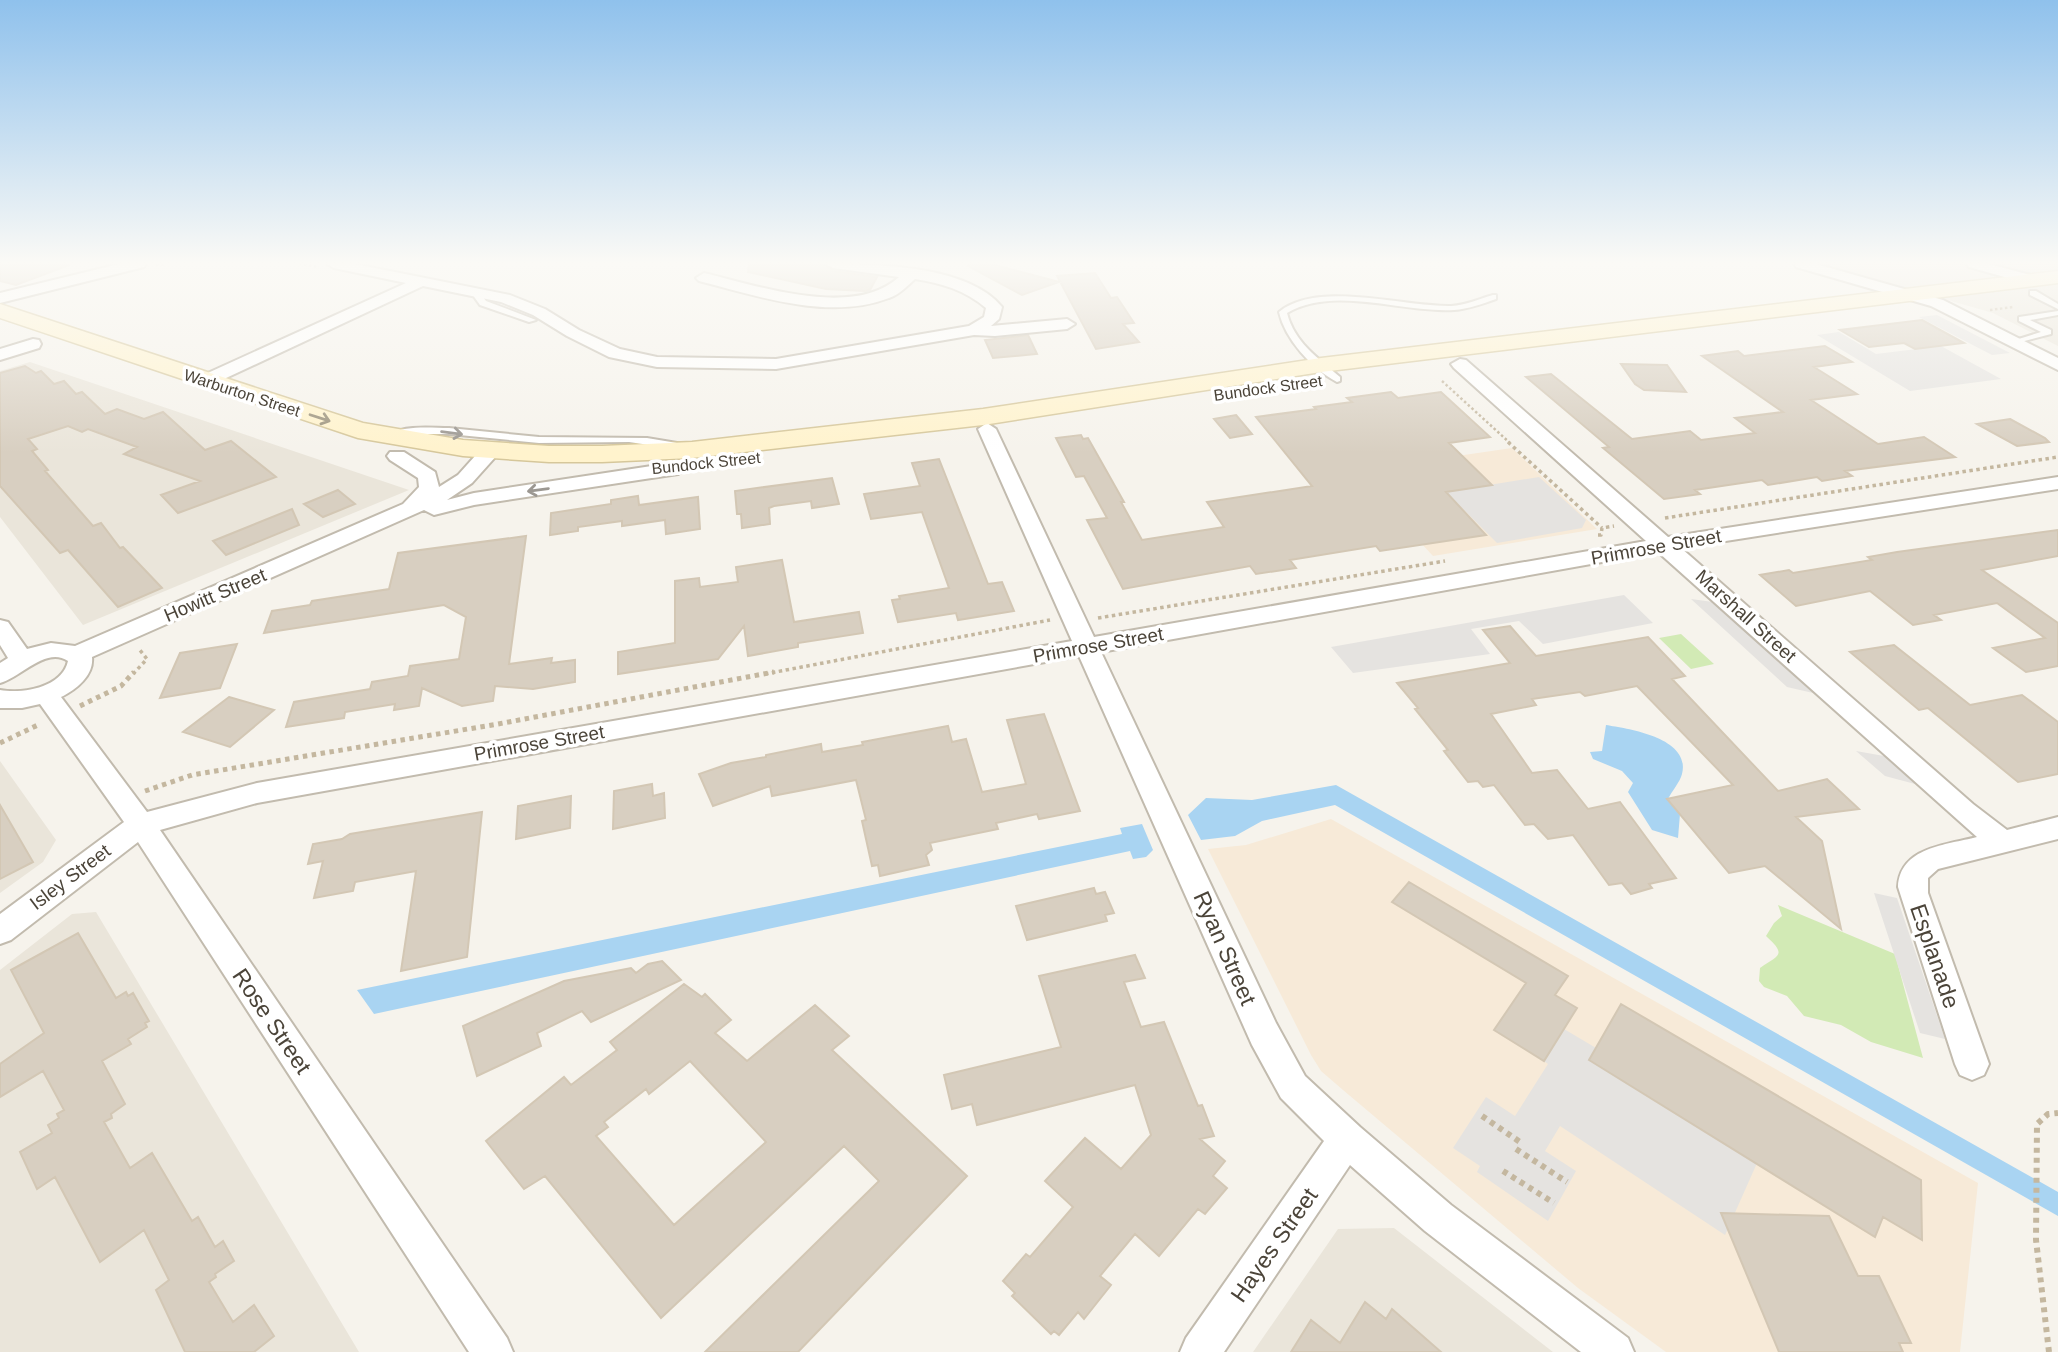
<svg xmlns="http://www.w3.org/2000/svg" width="2058" height="1352" font-family="Helvetica,sans-serif">
	<style>
		.residential { fill: #eae5da }
		.commercial { fill: #f7ead8 }
		.green { fill: #d2eab5 }
		.parking { fill: #e5e3e0 }
		.water { fill: #a9d4f2 }
		.building { fill: #d8cfc1; stroke: #d3c7b4; stroke-width: 2; fill-rule: evenodd }
		.lines { fill: none; stroke-linecap: round; stroke-linejoin: round }
		.lane-casing { stroke: #c2bbae; stroke-width: 4 }
		.street-casing { stroke: #c2bbae; stroke-width: 4 }
		.secondary-casing { stroke: #d6c79b; stroke-width: 3 }
		.path-far3 { stroke: #c4b79f; stroke-width: 2.5; stroke-dasharray: 2.5 2.5; stroke-linecap: butt }
		.path-far2 { stroke: #c4b79f; stroke-width: 3.5; stroke-dasharray: 3.5 3.5; stroke-linecap: butt }
		.path-far1 { stroke: #c4b79f; stroke-width: 5; stroke-dasharray: 4.5 4.5; stroke-linecap: butt }
		.path { stroke: #c4b79f; stroke-width: 6; stroke-dasharray: 5 5; stroke-linecap: butt }
		.lane { fill: #fff; fill-rule: evenodd }
		.street { fill: #fff; fill-rule: evenodd }
		.secondary { fill: #fff3cd; fill-rule: evenodd }
		.oneway { stroke: #9c937c }
		.oneway2 { stroke: #9c9892 }
		.labels { text-anchor: middle; dominant-baseline: central; stroke-width: 7; stroke-linejoin: round; paint-order: stroke }
		.far-street-label { font-size: 16px; fill: #4b4439; stroke: #fff }
		.street-label { font-size: 19px; fill: #4b4439; stroke: #fff }
		.near-street-label { font-size: 23px; fill: #4b4439; stroke: #fff }
	</style>
	<rect width="100%" height="100%" fill="#f6f3ec"/>
	<path class="residential" d="M1822 264H2058V346L1993 313Z
		M30 362 409 490 83 625 0 517V371Z
		M0 761 56 840 43 862 0 893Z
		M96 912 359 1352H0V970L72 914Z
		M1394 1228 1553 1352H1253L1338 1229Z"/>
	<path class="commercial" d="M1512 448 1597 529 1433 556 1354 471Z
		M1331 819 1978 1183 1960 1352H1666L1578 1288 1343 1090 1321 1071 1311 1055 1208 849 1246 845Z"/>
	<path class="green" d="M1681 634 1714 664 1691 669 1659 638Z
		M1778 905 1895 954 1923 1058 1871 1042 1841 1025 1804 1016 1787 996 1764 987 1759 981 1760 968C1778 955 1788 956 1766 936L1774 923 1782 916Z"/>
	<path class="parking" d="M1937 315 2010 353 1992 355 1919 317Z
		M1839 332 1876 354 1941 346 2001 379 1910 391 1817 335Z
		M1539 477 1586 520 1582 528 1497 543 1446 492Z
		M1624 595 1653 623 1543 644 1519 621 1471 629 1490 654 1353 673 1331 647Z
		M1691 599 1713 602 1813 693 1787 687Z
		M1856 751 1884 756 1915 784 1885 776Z
		M1874 893 1897 898 1945 1039 1920 1033Z
		M1564 1029 1596 1048 1589 1060 1757 1163 1725 1235 1560 1126 1545 1151 1576 1171 1548 1221 1477 1172 1480 1166 1453 1148 1486 1097 1515 1116 1548 1064 1544 1061Z"/>
	<path class="water" d="M1606 725C1630 729 1691 738 1682 774 1680 782 1672 791 1668 799L1680 814 1678 838 1652 830 1628 792 1633 783 1622 771 1593 759 1590 752 1602 751Z
		M1336 785 2058 1192V1216L1335 805 1262 821 1235 836 1201 840 1188 815 1206 798 1252 800Z
		M1142 824 1153 850 1146 857 1133 859 1130 851 374 1014 357 990 1122 834 1120 828Z"/>
	<path class="building" d="M0 264H68L69 265 16 285 0 281Z
		M749 264H824L833 271 877 277 870 290 865 291 826 289 748 272Z
		M968 264H991L1059 282 1022 295 968 266Z
		M1095 273 1111 298 1117 297 1134 323 1123 324 1139 342 1096 349 1057 276Z
		M1922 320 1964 343 1915 349 1904 343 1869 347 1840 330Z
		M1028 335 1037 354 993 358 985 340Z
		M1825 346 1852 362 1814 367 1857 394 1811 400 1878 444 1924 437 1955 457 1845 471 1852 476 1822 481 1817 477 1768 485 1762 480 1695 490 1700 494 1664 499 1603 448 1609 447 1526 377 1551 374 1632 439 1690 431 1701 440 1755 433 1735 418 1783 412 1702 356 1738 351 1744 356Z
		M1621 364 1667 365 1686 392 1644 390 1635 384Z
		M25 366 36 373 41 371 54 384 64 381 76 394 82 392 105 414 117 409 144 419 163 412 205 450 231 441 276 477 178 513 161 495 200 481 124 454 137 447 88 429 82 432 68 426 28 439 37 449 32 451 48 470 45 471 93 526 101 523 120 548 123 547 162 588 118 607 68 550 60 553 0 486V373Z
		M1391 392 1398 398 1441 392 1490 437 1449 443 1492 485 1446 492 1486 535 1380 551 1376 546 1290 560 1296 568 1256 574 1250 566 1123 589 1087 520 1107 518 1084 476 1076 477 1056 438 1081 435 1083 439 1088 438 1124 502H1121L1142 540 1224 527 1207 502 1312 486 1256 417 1316 409 1314 407 1352 402 1347 398Z
		M1236 415 1252 434 1230 438 1214 419Z
		M2010 419 2045 438 2049 442 2017 446 1977 424Z
		M939 459 988 584 1002 582 1014 611 958 620 956 613 898 622 892 600 900 599 899 596 949 588 922 512 871 519 864 494 920 486 912 463Z
		M832 478 839 504 812 508 811 501 774 506 769 508 770 524 742 528 741 514H737L735 491Z
		M338 490 355 504 323 517 304 504Z
		M638 496 639 505 698 497 700 529 666 534 665 520 622 526V521L578 527V531L550 535 551 513 611 504V500Z
		M292 509 299 525 226 555 213 541Z
		M2058 530V556L1982 570 2058 623V666L2026 672 1993 648 2045 638 1997 603 1934 615 1941 620 1913 625 1870 591 1796 606 1760 575 1789 570 1793 573 1872 560 1868 557 1897 552Z
		M526 536 509 664 552 658 551 663 575 660V682L533 689 495 686 493 701 462 706 422 688 419 706 394 710 395 704 345 712 344 718 286 727 294 702 370 689 372 682 408 676 410 666 459 659 466 617 444 605 264 633 272 611 310 605 312 601 389 589 398 553Z
		M782 560 794 622 859 612 863 633 798 643V647L748 656 744 626 718 659 618 674V652L675 643V581L699 578 700 587 738 582 736 567Z
		M1510 626 1536 656 1648 637 1685 676 1672 679 1778 791 1827 779 1859 809 1796 817 1822 841 1841 929 1765 866 1729 873 1667 799 1733 785 1637 686 1585 696 1580 692 1532 699 1536 705 1491 714 1532 773 1557 770 1588 809 1620 802 1676 878 1649 884 1652 888 1631 894 1622 883 1609 885 1573 835 1548 839 1534 824 1525 825 1494 785 1483 787 1478 781 1468 782 1444 751 1448 750 1415 709 1418 708 1397 683 1510 663 1483 630Z
		M237 644 220 688 160 698 180 653Z
		M1894 645 1970 705 2022 695 2058 722V774L2018 782 1928 708 1919 710 1850 652Z
		M229 697 274 710 230 747 183 732Z
		M1044 714 1080 811 1039 819 1037 814 996 823 998 829 930 843 932 850 926 855 929 865 880 876 878 865 872 866 862 821 866 820 856 780 772 796 770 786 713 806 699 774 731 763 766 757V755L821 744 822 752 863 745 862 742 948 726 952 742 966 739 982 792 1026 784 1007 720Z
		M652 784 653 796 664 793 665 818 613 829 614 791Z
		M571 796 570 828 516 839 518 806Z
		M0 805 33 862 0 879Z
		M482 812 467 957 401 971 416 871 355 882 353 891 314 898 323 861 308 864 313 844 342 839 350 834Z
		M1409 882 1568 976 1555 995 1577 1008 1544 1061 1494 1030 1526 983 1392 902Z
		M1094 888 1096 894 1105 892 1114 913 1105 915 1107 921 1027 940 1016 906Z
		M78 933 116 998 126 992 128 996 133 993 149 1021 145 1023 147 1027 128 1039 131 1044 102 1061 125 1104 111 1114 112 1118 104 1122 130 1168 152 1153 192 1221 198 1217 215 1247 223 1241 234 1261 215 1274 216 1277 209 1282 233 1322 254 1305 274 1336 254 1352H185L156 1290 169 1280 144 1230 100 1262 55 1177 37 1189 20 1152 52 1133 48 1125 59 1118 57 1114 64 1110 43 1071 0 1097V1064L44 1033 11 970Z
		M1135 955 1145 978 1124 982 1141 1027 1164 1022 1198 1106 1202 1105 1214 1136 1200 1139 1225 1161 1213 1176 1227 1188 1205 1214 1198 1209 1159 1256 1135 1234 1100 1276 1111 1285 1084 1319 1078 1312 1059 1335 1054 1331 1051 1334 1012 1296 1015 1293 1003 1281 1026 1254 1030 1257 1073 1207 1045 1181 1085 1138 1121 1169 1151 1135 1135 1085 977 1125 972 1104 952 1109 944 1075 1061 1047 1039 976Z
		M662 961 681 980 591 1022 582 1011 537 1033 541 1046 477 1076 463 1026 564 981 631 968 636 973 648 964Z
		M684 984 702 997 705 994 731 1020 715 1033 747 1061 815 1005 849 1036 832 1050 967 1176 798 1352H705L879 1181 844 1146 661 1318 545 1176 524 1189 486 1141 564 1077 571 1085 617 1050 610 1042ZM690 1061 766 1142 674 1225 596 1136 608 1127 604 1122 646 1089 649 1094Z
		M1621 1004 1921 1180 1922 1240 1883 1217 1875 1237 1589 1060Z
		M1721 1213 1829 1216 1858 1276H1879L1911 1343H1899L1903 1352H1779Z
		M1365 1302 1386 1319 1392 1309 1441 1352H1291L1311 1320 1340 1343Z"/>
	<g class="lines">
		<g class="lane-casing">
			<path id="lane" d="M471 289H477L486 301 536 320 529 322 480 305 470 291Z
				M2030 291H2036L2058 304V309L2030 295Z
				M1493 295H1496V299C1482 304 1468 309 1454 310 1402 313 1334 285 1287 313 1294 342 1318 358 1340 377V381L1337 382C1312 369 1285 339 1279 312 1318 280 1403 307 1451 306 1466 305 1479 299 1493 295Z
				M2058 311V315L2030 320 2051 330V334L2013 344 2009 342 2041 332 2019 321V317Z
				M449 428 539 437 647 438 683 444 688 447 683 450 629 442 539 443 449 434H413L395 437 390 434C406 425 431 428 449 428Z"/>
		</g>
		<g class="street-casing">
			<path id="street" d="M119 264H146L144 267 0 303V293Z
				M327 264H355L510 295 545 309 579 330 620 349 657 357 776 359 969 326 984 317 986 308C965 290 941 283 915 279 907 286 899 295 889 298 830 321 757 296 699 281L696 278 704 273C759 286 853 319 899 277L833 268 826 264C876 264 968 265 1002 307L999 319 991 326 1067 319 1075 324 1067 329 995 336 974 335 776 369 657 367 609 357 567 336 533 315 501 302 423 286 211 385H199L196 381 199 377 406 283 334 268Z
				M1794 264H1816L1943 300 2058 358V370L1931 306 1796 267Z
				M1967 264H1989L2038 277 2041 280 2033 285 1969 267Z
				M33 339 39 340 41 344 39 348 0 360V349Z
				M1460 359 1466 360 1668 537 2058 477V489L1681 548 1973 804 2007 830 2058 817V839L1938 869 1928 878V893L1989 1064 1984 1075 1972 1080 1960 1075 1955 1064 1898 887C1900 847 1946 845 1977 837L1658 552 1101 652 1276 1023 1305 1076 1360 1127 1451 1205 1628 1338 1634 1352H1581L1425 1231 1350 1165 1224 1352H1180L1186 1338 1324 1141 1281 1098 1252 1045 1079 656 257 803 160 830 507 1338 513 1352H469L138 842 11 940 0 944V914L124 822 40 704 22 708H0V690C22 694 62 688 68 661 46 646 20 678 0 683V663L8 658 0 645V620L8 622 27 649 51 643 75 646 403 504 419 487 418 478 390 460 387 456 390 452H404L435 472 439 487 458 475 484 446H498L501 450 498 454 472 483 447 500 474 493 678 462 688 468 678 474 474 505 434 515 424 510 92 657C94 675 77 689 61 697L147 812 257 783 1072 641 978 429 987 423 996 429 1094 637 1646 541 1454 368 1451 364Z"/>
		</g>
		<g class="secondary-casing">
			<path id="secondary" d="M2058 271V283L1321 372 983 425 692 458 602 462H549L463 456 358 438 0 318V304L363 423 463 440 549 446H602L692 442 983 409 1321 358Z"/>
		</g>
		<path class="path-far3" d="M299 264 319 267
			M156 265 166 264
			M1990 310 2013 307
			M1442 381 1510 443"/>
		<path class="path-far2" d="M1508 442 1602 528
			M1665 518 2058 457
			M1598 535H1601L1602 528 1614 526
			M1098 618 1445 561
			M133 674 147 659 139 649
			M765 674 1050 620"/>
		<path class="path-far1" d="M80 706 121 686 134 672
			M0 743 40 724
			M145 791 192 775 498 724 774 672"/>
		<path class="path" d="M1482 1116 1520 1142
			M1516 1149 1567 1182
			M1503 1171 1554 1203
			M2049 1352 2036 1240 2037 1124 2048 1114 2058 1113"/>
		<use href="#lane" class="lane"/>
		<use href="#street" class="street"/>
		<use href="#secondary" class="secondary"/>
	</g>
	<defs><path id="oneway-shaft" d="M-6 0H5M1.5-3L5.5 0L1.5 3" fill="none" stroke-width="1.6" stroke-linecap="round" stroke-linejoin="round" transform="scale(1.75)"/></defs>
	<use class="oneway" href="#oneway-shaft" transform="translate(320 418) rotate(18)"/>
	<g class="oneway2">
		<use href="#oneway-shaft" transform="translate(452 433) rotate(7)"/>
		<use href="#oneway-shaft" transform="translate(538 490) rotate(172)"/>
	</g>
	<linearGradient id="sky" x2="0" y2="1"><stop stop-color="#8fc1ec"/><stop offset="0.58" stop-color="#fbfaf6"/><stop offset="1" stop-color="#fbfaf6" stop-opacity="0"/></linearGradient>
	<rect width="2058" height="453" fill="url(#sky)"/>
	<g class="labels">
		<g class="far-street-label">
			<text transform="translate(1268 388) rotate(-8)">Bundock Street</text>
			<text transform="translate(242 393) rotate(18)">Warburton Street</text>
			<text transform="translate(706 463) rotate(-6)">Bundock Street</text>
		</g>
		<g class="street-label">
			<text transform="translate(1656 547) rotate(-10)">Primrose Street</text>
			<text transform="translate(215 595) rotate(-23)">Howitt Street</text>
			<text transform="translate(1746 616) rotate(42)">Marshall Street</text>
			<text transform="translate(1098 645) rotate(-10)">Primrose Street</text>
			<text transform="translate(539 743) rotate(-10)">Primrose Street</text>
			<text transform="translate(70 877) rotate(-37)">Isley Street</text>
		</g>
		<g class="near-street-label">
			<text transform="translate(1225 948) rotate(66)">Ryan Street</text>
			<text transform="translate(1935 956) rotate(71)">Esplanade</text>
			<text transform="translate(272 1021) rotate(56)">Rose Street</text>
			<text transform="translate(1274 1245) rotate(-55)">Hayes Street</text>
		</g>
	</g>
</svg>
